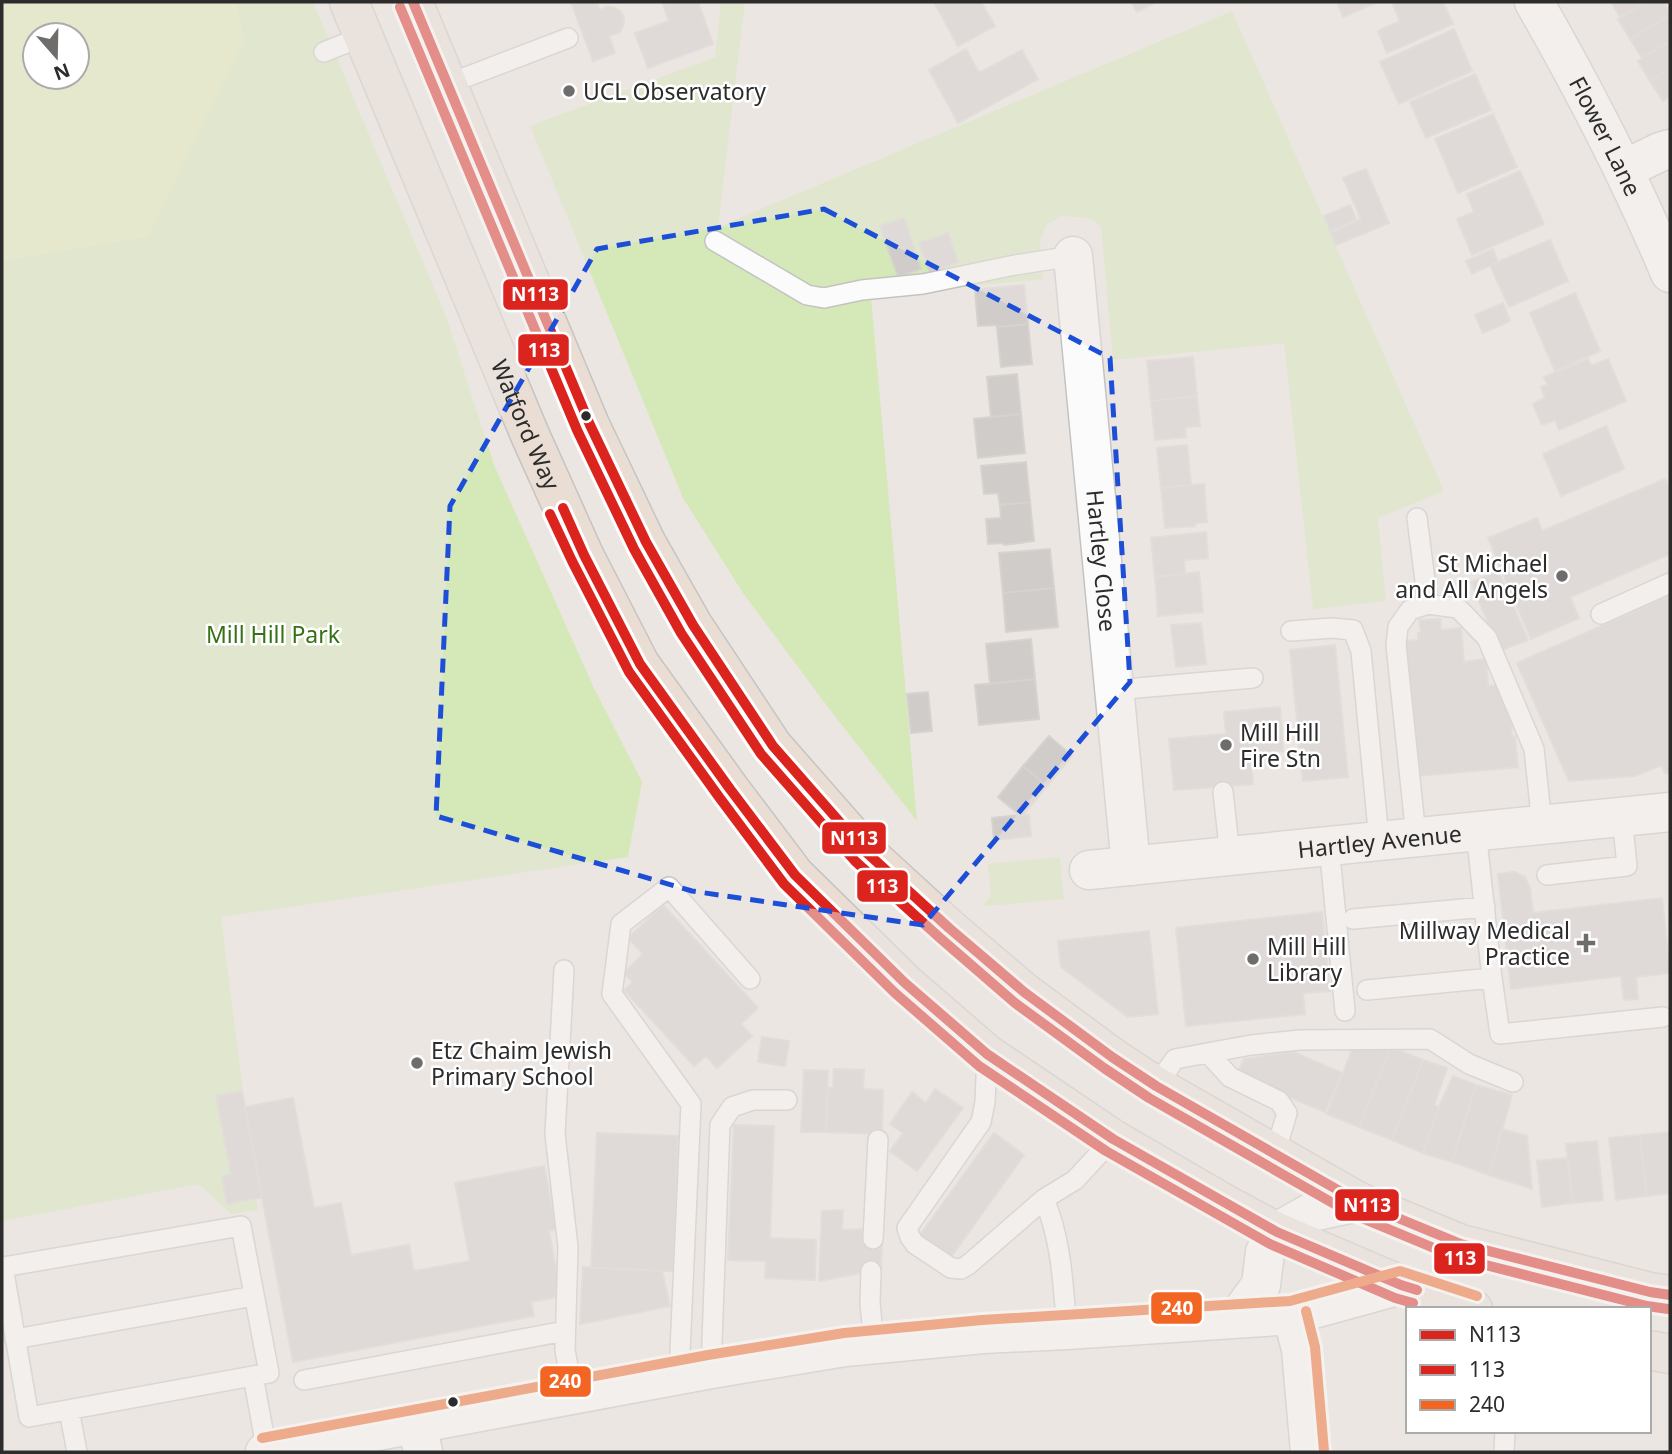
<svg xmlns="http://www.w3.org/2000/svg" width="1672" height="1454" font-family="'Noto Sans',sans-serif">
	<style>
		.green { fill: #d4e8b8; fill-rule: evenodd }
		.pitch { fill: #e1ecb5; fill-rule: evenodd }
		.building { fill: #d0ccc9; stroke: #d6d2ce; stroke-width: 2 }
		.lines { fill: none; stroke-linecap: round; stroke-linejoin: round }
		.service-casing { stroke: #c4c3c3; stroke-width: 22 }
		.minor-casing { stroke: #c4c3c3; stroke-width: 41 }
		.tertiary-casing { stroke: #c4c3c3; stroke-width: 41 }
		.secondary-casing { stroke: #c4c3c3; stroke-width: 41 }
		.trunk-casing { stroke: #c6c4c2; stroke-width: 41 }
		.service { stroke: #fcfbfb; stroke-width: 19 }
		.minor { stroke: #fcfbfb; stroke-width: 38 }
		.tertiary { stroke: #fcfbfb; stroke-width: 38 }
		.secondary { stroke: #fcfbfb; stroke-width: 38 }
		.trunk { stroke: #e9ddd4; stroke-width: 38 }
		.bus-1-casing { stroke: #fff; stroke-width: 16 }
		.bus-2-casing { stroke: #fff; stroke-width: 16 }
		.bus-3-casing { stroke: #fff; stroke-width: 16 }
		.bus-1 { stroke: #dc241f; stroke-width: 10 }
		.bus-2 { stroke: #dc241f; stroke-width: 10 }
		.bus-3 { stroke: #f26522; stroke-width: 10 }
		.marked { fill: none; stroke: #1d4ed8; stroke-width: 5; stroke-dasharray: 14 9; stroke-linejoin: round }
		.poi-dot { fill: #6f6d6c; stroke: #fff; stroke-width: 2.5 }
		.bus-dot { fill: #2c2c2c; stroke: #fff; stroke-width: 2.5 }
		.labels { text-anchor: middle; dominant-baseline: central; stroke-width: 5; stroke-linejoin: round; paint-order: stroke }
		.poi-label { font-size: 23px; fill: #2c2c2c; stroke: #fff; text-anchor: start }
		.street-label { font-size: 23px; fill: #2c2c2c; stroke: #fff }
		.park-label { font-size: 23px; fill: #377115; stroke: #fff }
		.line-badge { stroke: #fff; stroke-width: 2.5 }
		.badge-label { font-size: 19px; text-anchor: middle; font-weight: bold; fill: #fff }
	</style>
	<rect width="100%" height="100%" fill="#ebe6e2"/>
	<path class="green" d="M2 2H313L447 319 494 465 594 688 642 782 628 857 221 917 258 1210 231 1214 199 1184 2 1221ZM35 35H77V77H35Z
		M721 2H745L718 227 1232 11 1444 491 1378 518 1386 601 1313 609 1284 343 1113 360 1101 226 1088 218 1063 216 1047 224 1040 240 1043 279 871 296 917 821 827 706 743 593 683 498 530 126 715 57Z
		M1060 857 1064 899 986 906 984 904 991 896 988 864Z"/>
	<path class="pitch" d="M2 2H236L244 40 147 237 2 261ZM35 35H77V77H35Z"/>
	<path class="building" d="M571 2H597L600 11 606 7H613L620 11 624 18 623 26 620 32 609 36 615 53 593 61Z
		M662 2H698L713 44 648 68 635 33 669 21Z
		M934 2H981L995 26 958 46Z
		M1131 2H1156L1137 12Z
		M1337 2H1378L1343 17Z
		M1392 2H1443L1453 24 1387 53 1378 31 1400 21Z
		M1611 2H1647L1620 17Z
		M1647 2H1664L1670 15 1630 39 1618 19Z
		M1670 15V41L1642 58 1630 39Z
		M1454 29 1472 71 1399 104 1380 62Z
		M1670 41V69L1650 81 1638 61Z
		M966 49 979 73 1022 50 1038 79 958 123 929 70Z
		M1670 69V96L1663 101 1650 81Z
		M1475 74 1491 110 1426 138 1410 102Z
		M1493 114 1517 167 1458 193 1435 139Z
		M1366 169 1389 223 1336 245 1331 233 1361 219 1343 178Z
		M1520 171 1544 224 1472 255 1457 219 1474 212 1467 194Z
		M1350 205 1356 219 1330 231 1324 216Z
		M904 218 921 269 898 277 880 226Z
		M948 233 958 262 930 273 919 243Z
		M1550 240 1568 281 1509 307 1490 265Z
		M1493 249 1498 262 1472 274 1466 261Z
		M1024 285 1028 324 997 327V325L978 326 975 290Z
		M1575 293 1600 351 1555 371 1530 313Z
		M1503 303 1510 321 1483 333 1475 315Z
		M1028 324 1032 364 1001 367 997 327Z
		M1193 357 1197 396 1151 401 1147 361Z
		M1588 359 1591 366 1608 359 1626 401 1559 430 1555 420 1542 425 1533 404 1545 398 1541 387 1548 385 1544 377Z
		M1017 374 1021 414 991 417 987 377Z
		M1197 396 1200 426 1185 427 1186 437 1155 440 1151 401Z
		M1021 414 1025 453 978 458 974 419Z
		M1606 426 1624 469 1561 496 1543 454Z
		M1187 445 1191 485 1161 488 1157 448Z
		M1026 462 1030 502 1000 505 998 493 984 494 981 466Z
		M1665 479 1670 490V554L1570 597 1579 618 1531 639 1488 538 1537 518 1542 531Z
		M1204 484 1207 522 1195 523V526L1165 528 1161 488Z
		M1030 502 1034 541 1004 545 1003 543 988 544 986 519 1001 518 1000 505Z
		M1206 532 1208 558 1184 560 1185 574 1155 577 1151 538Z
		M1050 549 1054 588 1003 593 999 553Z
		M1498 571 1528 640 1500 651 1471 582Z
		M1199 572 1203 612 1158 616 1155 577Z
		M1054 588 1058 627 1006 632 1003 593Z
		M1670 596V773H1665L1661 765 1635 776 1569 781 1517 663Z
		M1440 619 1441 630 1461 628 1464 662 1486 659 1488 686 1498 685 1510 709 1512 736H1515L1518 767 1418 776 1405 641 1418 640V633L1421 632 1419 620Z
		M1201 623 1206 664 1176 667 1171 625Z
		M1031 639 1035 679 990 684 986 644Z
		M1335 645 1348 777 1303 781 1290 650Z
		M1035 679 1039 719 979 725 975 685Z
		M928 692 932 731 911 733 907 694Z
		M1280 707 1283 751 1250 753 1253 784 1174 790 1169 739 1226 734 1224 712Z
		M1049 736 1072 756 1047 786 1023 766Z
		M1023 766 1047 786 1023 815H1029L1031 836 994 840 992 818 1020 815 998 797Z
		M1514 872 1525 877 1530 888 1533 913 1662 898 1670 973 1636 977 1638 999 1624 1000 1621 976 1511 989 1498 874Z
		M663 905 758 1008 741 1024 752 1036 717 1068 706 1056 694 1066 624 990 633 982 624 973 643 954 628 938Z
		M1322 912 1330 991 1303 993 1305 1014 1186 1026 1176 928Z
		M1149 931 1158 1014 1128 1017 1061 967 1058 941Z
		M762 1037 789 1041 785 1066 758 1062Z
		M1354 1045 1391 1047 1359 1127 1327 1114Z
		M1391 1047 1423 1060 1392 1140 1359 1127Z
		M1293 1052 1342 1073 1325 1112 1237 1075 1244 1059Z
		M1423 1060 1447 1068 1434 1105 1439 1107 1423 1153 1392 1140Z
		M834 1069 864 1070 863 1089 883 1090 882 1134 826 1132 828 1088H833Z
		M804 1070 828 1071 826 1132H801Z
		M1453 1076 1476 1085 1452 1162 1423 1153 1439 1107Z
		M1476 1085 1512 1095 1489 1175 1452 1162Z
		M935 1089 963 1108 917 1171 890 1151 903 1133 890 1124 912 1092 926 1103Z
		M242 1091 262 1197 227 1204 222 1176 231 1174 216 1096Z
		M293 1098 314 1208 341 1203 351 1255 409 1245 414 1271 470 1261 455 1183 544 1166 556 1229 549 1231 561 1296 531 1302 534 1316 293 1362 245 1107Z
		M734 1125 774 1126 770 1238 816 1240 815 1280 765 1278 766 1261 728 1260Z
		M1502 1129 1527 1136 1532 1189 1489 1175Z
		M1670 1132V1193L1647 1196 1640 1135Z
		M597 1133 678 1136 673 1271 591 1268Z
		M994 1133 1024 1155 946 1264 915 1242Z
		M1640 1135 1647 1196 1616 1200 1609 1138Z
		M1597 1141 1603 1200 1573 1203 1566 1144Z
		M1567 1158 1573 1203 1542 1207 1537 1161Z
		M843 1210 842 1230 863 1229 862 1241 882 1237 881 1269 819 1281 822 1211Z
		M583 1267 662 1271 670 1306 580 1324Z"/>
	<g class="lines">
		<g class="service-casing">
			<path id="service" d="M324 52 364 36
				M448 84 568 38
				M715 241 807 295 824 298 862 290 923 284 1015 265 1073 256
				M1417 518 1428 604
				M1601 614 1670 583
				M1291 631 1332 628 1353 630 1361 651 1379 840
				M1114 690 1253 678
				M1223 792 1230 855
				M1416 836 1396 645 1398 627 1410 610 1428 604 1458 608 1487 638 1534 749 1542 824
				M1329 845 1345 1011
				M1547 875 1627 866 1622 817
				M1353 919 1485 907
				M564 970 555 1134 568 1247 565 1350 573 1394
				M1492 978 1500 1034 1663 1017
				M1367 990 1492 978 1476 831
				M1208 1053 1230 1077 1279 1101 1287 1113 1275 1154
				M987 1054 985 1102 981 1122 907 1228 910 1237 915 1244 951 1268 961 1269 968 1265 1044 1199 1075 1180 1113 1139
				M1156 1086 1175 1059 1251 1045 1300 1040 1430 1039 1469 1064 1513 1082
				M1044 1199C1062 1241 1063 1286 1067 1330
				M241 1226 269 1373 29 1417 3 1267Z
				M873 1239 878 1140
				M871 1271 870 1303 874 1344
				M15 1339 254 1296
				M711 1369 720 1125 732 1107 753 1100H787
				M679 1374 691 1104 612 994 621 924 669 887 750 979
				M253 1376 267 1452
				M304 1380 565 1331
				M69 1410 77 1452
				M1504 1452 1505 1431"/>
		</g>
		<g class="minor-casing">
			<g id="minor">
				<path d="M1625 169 1660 152 1670 149"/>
				<path id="s1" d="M1073 256 1131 866"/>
				<path id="s2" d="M1089 870 1670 812"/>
				<path d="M1292 1315 1301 1349 1310 1452"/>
				<path d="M417 1423 423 1452"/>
			</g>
		</g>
		<g class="tertiary-casing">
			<g id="tertiary">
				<path id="s3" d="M1534 2C1585 91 1630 178 1670 273"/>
			</g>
		</g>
		<g class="secondary-casing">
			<path id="secondary" d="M1237 1318 1261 1285 1265 1252 1277 1232 1312 1212 1359 1202
				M265 1452 711 1369 845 1347 983 1334 1067 1330 1292 1315 1401 1285"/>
		</g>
		<g class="trunk-casing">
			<g id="trunk">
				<path id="s4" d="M349 2 530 435 584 555 640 664 730 789 795 875 905 983 987 1054 1113 1139 1223 1203 1277 1232 1401 1285 1473 1309"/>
				<path d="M413 2 590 425 646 542 693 625 773 746 866 852 949 928 1024 992 1112 1057 1156 1086 1359 1202 1461 1244 1650 1292 1670 1295"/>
				<path d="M1649 1350 1670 1354"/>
			</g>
		</g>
		<use href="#service" class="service"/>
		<use href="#minor" class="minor"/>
		<use href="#tertiary" class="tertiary"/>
		<use href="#secondary" class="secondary"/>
		<use href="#trunk" class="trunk"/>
		<g class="bus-1-casing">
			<path id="bus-1" d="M413 2 590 425 646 542 693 625 773 746 866 852 949 928 1024 992 1112 1057 1156 1086 1359 1202 1461 1244 1650 1292 1670 1295
				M563 508 584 555 640 664 730 789 795 875 905 983 987 1054 1113 1139 1277 1232 1401 1285 1417 1290"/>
		</g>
		<g class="bus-2-casing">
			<path id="bus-2" d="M400 7 577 430 634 549 681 633 761 754 855 861 940 938 1015 1003 1104 1068 1149 1098 1352 1214 1458 1258 1647 1306 1668 1309
				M550 514 572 561 629 672 719 797 784 884 895 993 979 1066 1106 1151 1270 1244 1395 1298 1413 1303"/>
		</g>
		<g class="bus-3-casing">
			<path id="bus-3" d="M1306 1311 1315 1347 1324 1451
				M262 1438 708 1355 844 1333 982 1320 1290 1301 1400 1271 1477 1296"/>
		</g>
		<use href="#bus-1" class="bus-1"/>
		<use href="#bus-2" class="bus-2"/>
		<use href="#bus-3" class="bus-3"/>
	</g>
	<path d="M0 0H1672V1454H0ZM824 209 1110 358 1130 682 923 925 692 891 436 816 450 506 597 249Z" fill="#ebe6e2" fill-opacity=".55" fill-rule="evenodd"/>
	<path class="marked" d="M824 209 1110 358 1130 682 923 925 692 891 436 816 450 506 597 249Z"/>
	<g class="poi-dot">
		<circle cx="569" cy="91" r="7"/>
		<circle cx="1562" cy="576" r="7"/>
		<circle cx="1226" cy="745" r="7"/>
		<path d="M1582.5 932.5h7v7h7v7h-7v7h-7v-7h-7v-7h7z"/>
		<circle cx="1253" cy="959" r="7"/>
		<circle cx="417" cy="1063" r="7"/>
	</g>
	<g class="bus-dot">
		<circle cx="586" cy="416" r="6"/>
		<circle cx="453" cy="1402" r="6"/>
	</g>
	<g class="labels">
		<g class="poi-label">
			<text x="583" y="91">UCL Observatory</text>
			<text x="1548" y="563" text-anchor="end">St Michael<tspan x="1548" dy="26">and All Angels</tspan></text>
			<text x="1240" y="732">Mill Hill<tspan x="1240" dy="26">Fire Stn</tspan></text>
			<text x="1570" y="930" text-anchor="end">Millway Medical<tspan x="1570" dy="26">Practice</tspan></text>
			<text x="1267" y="946">Mill Hill<tspan x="1267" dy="26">Library</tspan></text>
			<text x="431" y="1050">Etz Chaim Jewish<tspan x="431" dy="26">Primary School</tspan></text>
		</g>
		<g class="street-label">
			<text stroke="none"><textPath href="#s3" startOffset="152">Flower Lane</textPath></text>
			<text stroke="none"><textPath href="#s4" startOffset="458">Watford Way</textPath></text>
			<text stroke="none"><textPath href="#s1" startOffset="306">Hartley Close</textPath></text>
			<text stroke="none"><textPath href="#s2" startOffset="292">Hartley Avenue</textPath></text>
		</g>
		<g class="park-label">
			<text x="273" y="634">Mill Hill Park</text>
		</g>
	</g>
	<g class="line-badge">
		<rect x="502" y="278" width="67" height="33" rx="7" fill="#dc241f"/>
		<rect x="517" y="333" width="53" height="34" rx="7" fill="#dc241f"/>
		<rect x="821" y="821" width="66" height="34" rx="7" fill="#dc241f"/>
		<rect x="856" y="869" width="53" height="34" rx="7" fill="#dc241f"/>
		<rect x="1334" y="1188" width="66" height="34" rx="7" fill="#dc241f"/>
		<rect x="1433" y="1242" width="53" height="33" rx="7" fill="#dc241f"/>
		<rect x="1150" y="1291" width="53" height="34" rx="7" fill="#f26522"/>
		<rect x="539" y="1365" width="53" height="33" rx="7" fill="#f26522"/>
	</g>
	<g class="badge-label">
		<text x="535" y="301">N113</text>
		<text x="544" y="357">113</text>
		<text x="854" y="845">N113</text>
		<text x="882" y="893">113</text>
		<text x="1367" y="1212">N113</text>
		<text x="1460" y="1265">113</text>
		<text x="1177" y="1315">240</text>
		<text x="565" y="1388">240</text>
	</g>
	<rect width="1672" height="1454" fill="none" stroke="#2c2c2c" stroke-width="7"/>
	<rect x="1406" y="1307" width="245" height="126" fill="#ffffff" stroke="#ababab" stroke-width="2"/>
	<rect x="1420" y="1330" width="35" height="10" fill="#dc241f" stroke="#ababab" stroke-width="2"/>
	<text x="1469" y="1342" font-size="21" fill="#2c2c2c">N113</text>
	<rect x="1420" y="1365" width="35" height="10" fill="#dc241f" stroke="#ababab" stroke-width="2"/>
	<text x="1469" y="1377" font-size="21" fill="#2c2c2c">113</text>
	<rect x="1420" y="1400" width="35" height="10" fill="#f26522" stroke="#ababab" stroke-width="2"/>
	<text x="1469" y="1412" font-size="21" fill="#2c2c2c">240</text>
	<g transform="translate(56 56) rotate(160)"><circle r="33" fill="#ffffff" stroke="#ababab" stroke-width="2"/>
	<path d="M0-5L12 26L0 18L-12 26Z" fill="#6f6d6c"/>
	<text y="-10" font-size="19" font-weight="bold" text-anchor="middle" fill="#2c2c2c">N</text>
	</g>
</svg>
